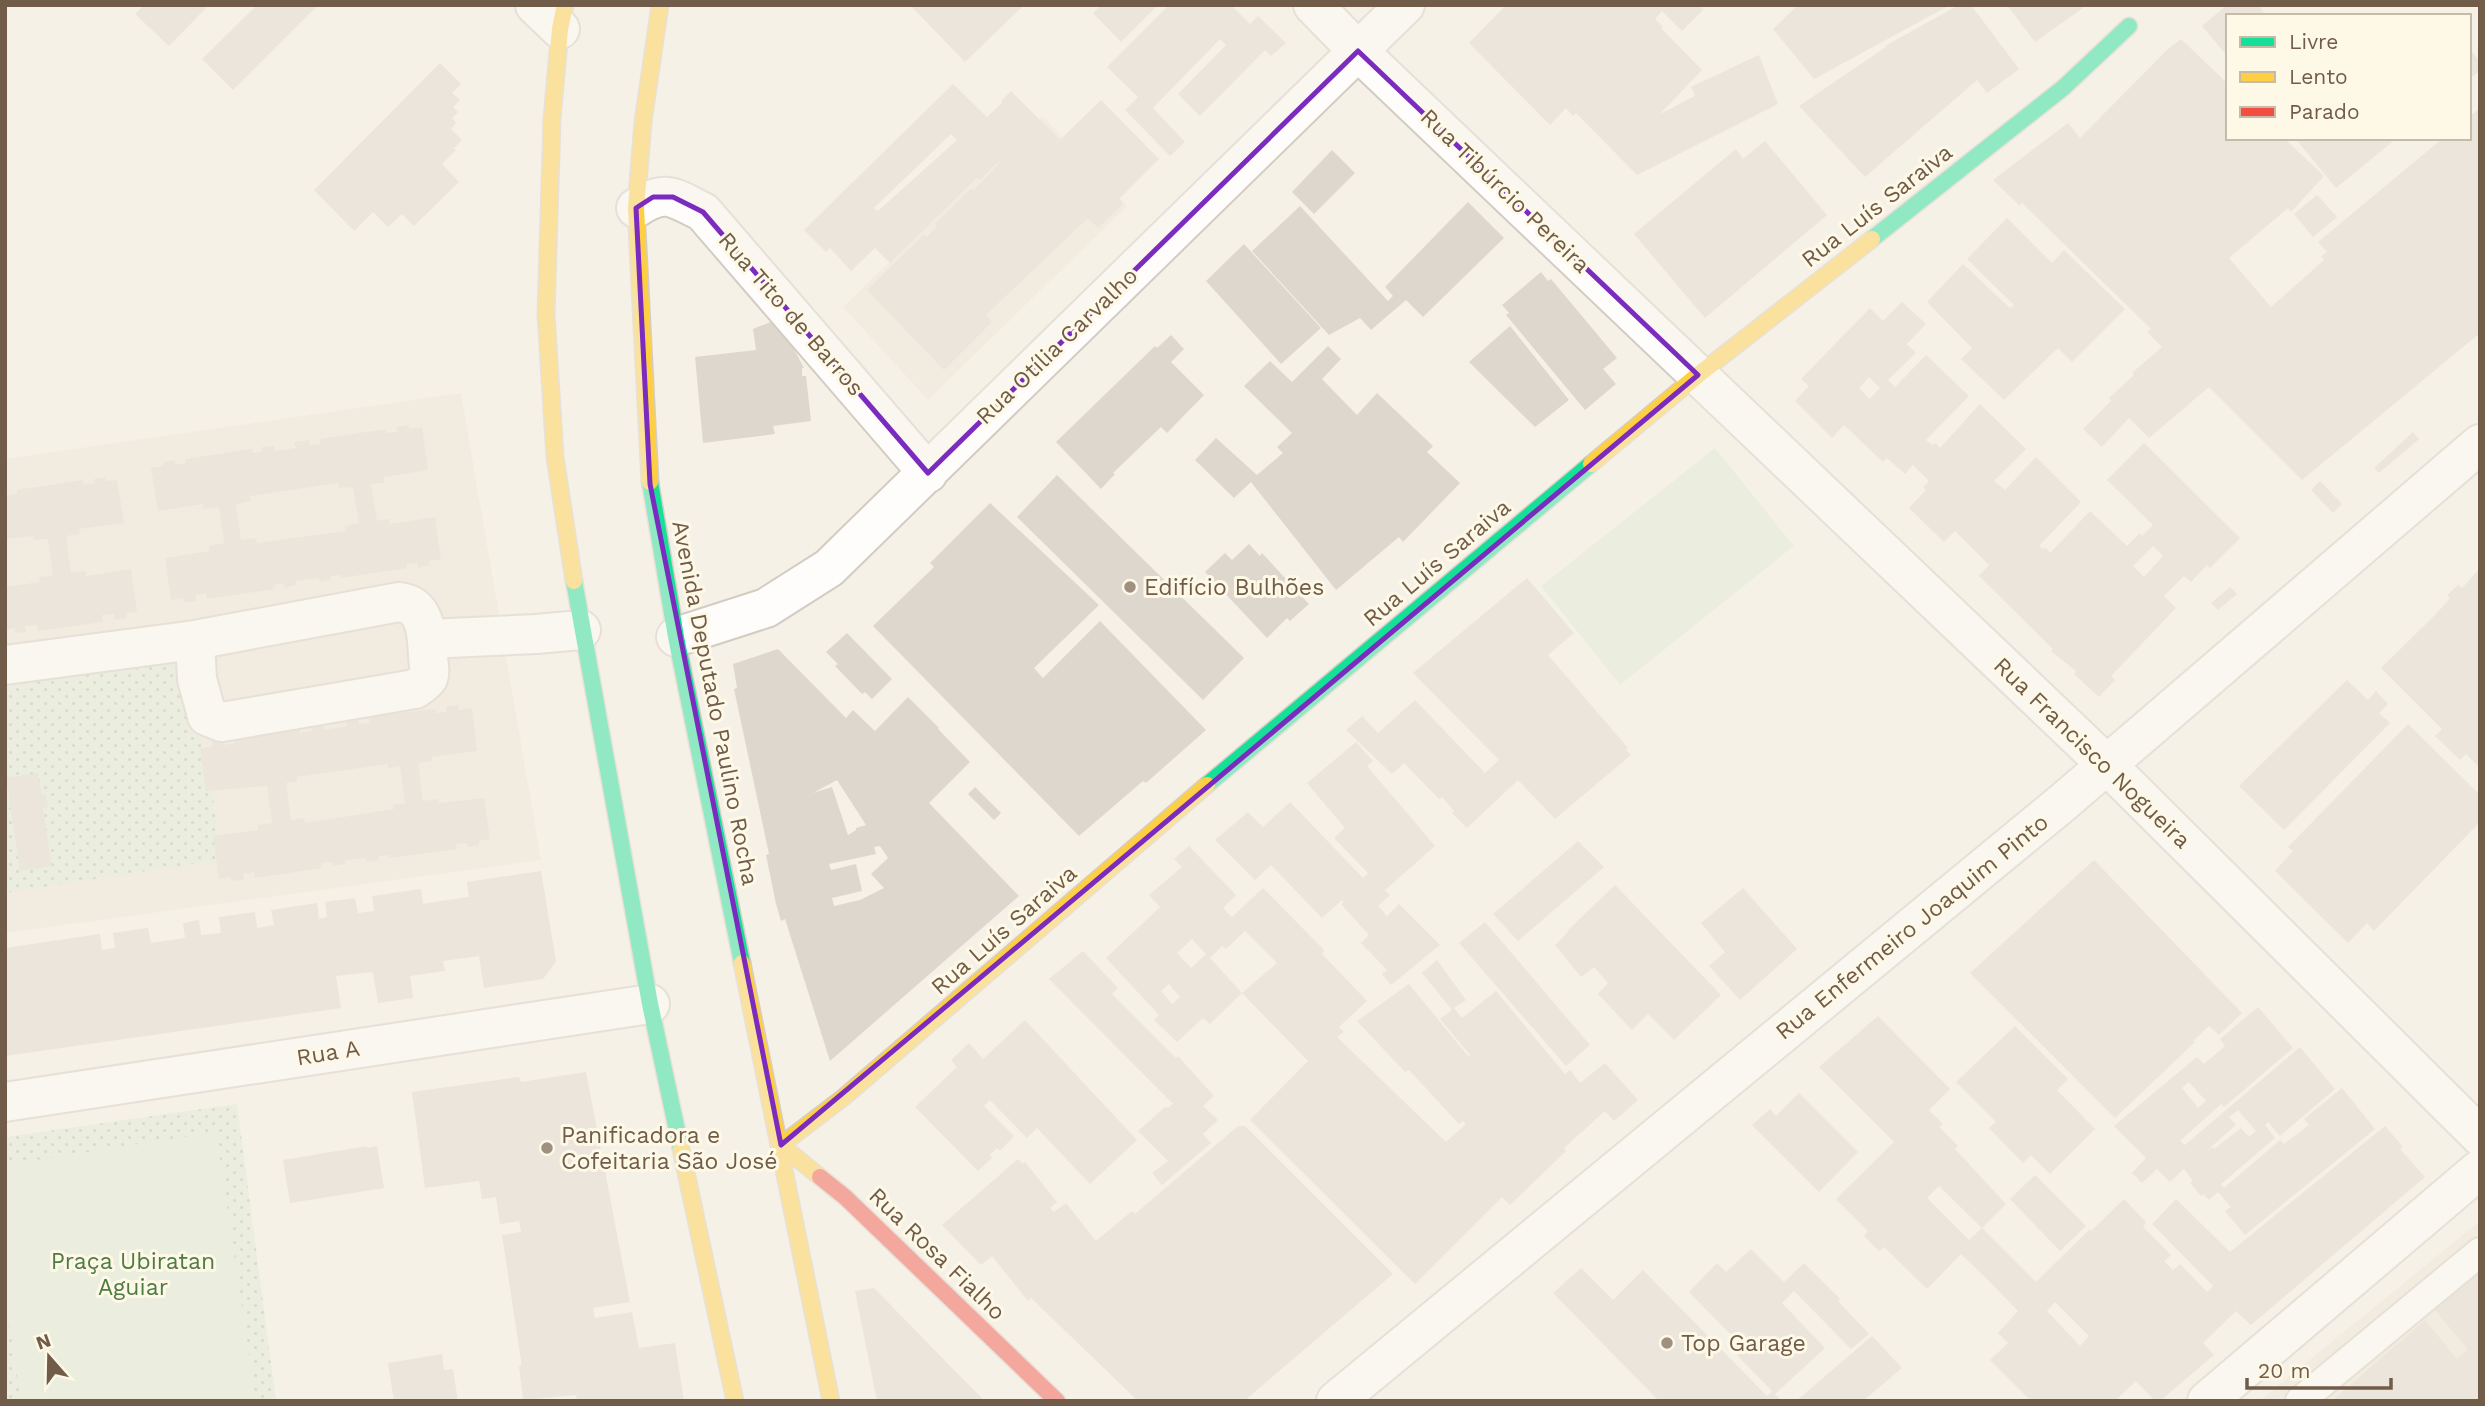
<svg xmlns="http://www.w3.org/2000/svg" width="2485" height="1406" font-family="'Work Sans',sans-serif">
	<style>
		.residential { fill: #eee5d4 }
		.park { fill: url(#park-dots) }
		.pitch { fill: #deecd2 }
		.building { fill: #ded7cd; fill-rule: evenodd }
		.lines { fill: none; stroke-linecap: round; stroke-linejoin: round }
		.lane-casing { stroke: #d3ccc2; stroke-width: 32 }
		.street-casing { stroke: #d3ccc2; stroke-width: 42 }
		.fast-casing { stroke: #d5cec4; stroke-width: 19 }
		.slow-casing { stroke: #d5cec4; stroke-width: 19 }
		.jam-casing { stroke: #d5cec4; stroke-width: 19 }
		.lane { stroke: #fefdfb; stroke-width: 28 }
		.street { stroke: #fefdfb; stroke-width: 38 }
		.fast { stroke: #16e098; stroke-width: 16 }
		.slow { stroke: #ffcf43; stroke-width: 16 }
		.jam { stroke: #f24e42; stroke-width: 16 }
		.marked { fill: none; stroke: #7b2cbf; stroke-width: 5; stroke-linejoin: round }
		.poi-dot { fill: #9f9080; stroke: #fef8e7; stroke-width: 2.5 }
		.labels { text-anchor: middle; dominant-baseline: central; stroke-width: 6; stroke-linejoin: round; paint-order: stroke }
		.street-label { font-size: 23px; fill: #715c49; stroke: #fef8e7 }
		.poi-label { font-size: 23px; fill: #715c49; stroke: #fef8e7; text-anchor: start }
		.park-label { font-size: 23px; fill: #4f7c44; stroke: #fef8e7 }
	</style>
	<defs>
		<pattern id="park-dots" width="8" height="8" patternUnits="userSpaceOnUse" patternTransform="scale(1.75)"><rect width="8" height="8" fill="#deecd2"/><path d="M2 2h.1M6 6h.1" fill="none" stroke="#b8c2ac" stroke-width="1.8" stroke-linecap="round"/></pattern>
	</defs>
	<rect width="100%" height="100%" fill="#f5f1e7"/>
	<path class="residential" d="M1042 116 1127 206 928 400 843 307Z
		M461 393 541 860 5 933V459Z
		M2480 1221V1401H2259Z"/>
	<path class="park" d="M186 653 224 859 5 893V681Z
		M237 1104 276 1401H5V1137Z"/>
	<path class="pitch" d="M1715 448 1794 546 1620 685 1541 586Z
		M216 1132 256 1401H21L5 1294V1165Z"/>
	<path class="building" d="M144 5H209L169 46 135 14Z
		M257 5H318L233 90 202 59Z
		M910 5H1024L965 62Z
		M1101 5H1158L1121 42 1093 13Z
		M1169 5H1231L1250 24 1258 16 1286 43 1271 56 1265 50 1200 116 1178 94 1226 45 1220 39 1153 108 1185 142 1170 156 1125 110 1138 97 1107 67Z
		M1506 5H1699L1703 10 1682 31 1662 11 1655 19 1663 27 1661 28 1702 70 1660 114 1695 96 1691 87 1759 55 1778 104 1637 175 1576 113 1573 116 1566 108 1550 125 1469 43Z
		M1798 5H1950L1814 79 1773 29Z
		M1959 5H1971L2019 69 1987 93 1977 80 1865 177 1799 106 1886 47 1885 46Z
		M2007 5H2081L2083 8 2035 42Z
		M2227 5H2258L2266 16H2228V57L2202 26Z
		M2181 39 2228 84V138H2284L2324 176 2291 212 2288 208 2229 258 2271 307 2324 260 2321 256 2327 252 2318 242 2443 138H2469V117L2480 108V333L2302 480 2209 387 2149 438 2129 418 2102 447 2083 429 2111 401 2109 398 2134 375 2132 373 2162 347 2147 332 2151 329 2022 203 2020 206 1993 180 2068 123 2080 138 2167 50Z
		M2469 48 2478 59 2480 57V71L2469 79Z
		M440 63 461 84 452 93 460 100 453 107 458 112 452 118 456 123 451 129 462 140 454 148 456 150 442 164 459 182 414 226 402 214 388 227 373 212 354 231 314 190Z
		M953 84 987 117 1002 103 1001 101 1011 91 1060 140 1101 100 1159 159 1119 199 1123 204 1098 228 1088 218 986 315 992 322 944 370 867 290 924 234 927 237 937 227 935 224 971 188 973 190 977 187 1000 162 999 161 980 180 977 178 890 263 875 248 851 271 830 248 826 252 804 230ZM951 134 957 140 878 211 874 208Z
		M2295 138H2397L2336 188Z
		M1765 141 1827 215 1705 318 1634 234 1736 149 1743 159Z
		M1332 150 1355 173 1314 214 1292 192Z
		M2317 195 2337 217 2313 237 2294 214Z
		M1468 202 1504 238 1423 317 1406 300 1371 330 1360 318 1329 335 1252 251 1300 206 1388 301 1393 296 1385 287Z
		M2007 218 2052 263 2064 250 2125 309 2072 362 2058 348 2004 400 1961 359 1972 348 1927 302 1963 264 2010 308 2014 305 1967 259Z
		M1244 244 1321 328 1281 364 1206 281Z
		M1541 272 1548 281 1551 279 1617 358 1603 369 1616 384 1585 410 1506 315 1509 313 1502 305Z
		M1902 302 1926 324 1907 344 1916 353 1888 380 1895 387 1926 355 1969 396 1926 440 1932 445 1936 443 1940 448 1980 404 2026 449 1994 481 2005 490 2036 457 2081 502 2039 546 2043 549 2046 548 2050 553 2090 511 2127 546 2140 533 2142 536 2153 525 2107 480 2144 443 2240 538 2210 568 2207 565 2191 582 2184 576 2164 596 2176 608 2111 676 2115 680 2099 697 2074 674 2076 671 2051 651 2053 649 1979 576 1989 565 1955 531 1944 542 1909 508 1926 490 1923 487 1929 481 1913 465 1905 474 1887 458 1883 462 1844 425 1832 438 1795 401 1809 386 1801 379 1870 308 1883 321ZM1869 377 1880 388 1870 399 1859 388ZM2153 546 2163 556 2144 577 2133 566Z
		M778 319 804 368H802V376H806L811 421 773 426 775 434 703 443 695 357 756 350 753 329Z
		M1510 326 1569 400 1535 427 1469 362Z
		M1171 335 1184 349 1171 362 1204 395 1167 433 1161 427 1113 473 1115 474 1101 489 1056 442 1155 346 1157 348Z
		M1328 346 1341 359 1322 379 1357 415 1377 393 1433 446 1427 452 1460 483 1403 542 1399 537 1336 590 1251 482 1234 498 1195 460 1216 438 1257 475 1283 453 1277 447 1292 433 1244 386 1270 361 1292 382Z
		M409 425V429L422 427 428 470 384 477V483L371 484 377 521 389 519 390 524 435 517 441 559 429 561 430 565 418 568 417 563 407 564V568L341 578 340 575 330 576 331 580 320 582 319 578 295 581 296 585 285 588 284 583 273 585 274 589 207 599 206 594 196 595V601L184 602 183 598 171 600 165 558 209 551V546L224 543 219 507 203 509V504L158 511 151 468 163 466V462L175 460V465L186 463 185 459 252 449 253 453 262 452V447L274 446 275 451 296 448 294 442 309 440 310 445 320 444V439L386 429 387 433 397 432V427ZM338 483 339 488 353 487 359 523 345 526V531L257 543 256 538 241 540 236 504 251 501 250 496Z
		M2413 432 2419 439 2379 473 2374 468Z
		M1057 475 1244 658 1203 700 1017 517Z
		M105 477 106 481 117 480 124 523 79 529 80 534 66 536 71 573 86 571V576L131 569 137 612 126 613V618L115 620 114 614 102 615 103 622 38 631 37 625 25 626 26 632 15 633V628L5 630V587L40 582 39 577 53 576 48 539 34 540 33 536 5 539V496L17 494V490L83 480V485L95 483 94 479Z
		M2320 481 2342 504 2333 513 2311 490Z
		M990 503 1099 605 1034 668 1043 678 1100 621 1206 730 1146 783 1143 781 1079 836 873 626 934 567 930 563Z
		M1249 544 1260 556 1262 553 1309 604 1290 621 1287 618 1267 638 1205 572 1225 553 1232 560Z
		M2480 568V768L2466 754 2460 760 2435 736 2442 729 2381 668 2437 613 2450 598 2447 595 2458 585 2462 588Z
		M1527 578 1574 633 1548 655 1628 748 1626 750 1631 755 1555 819 1518 780 1467 828 1452 813 1454 811 1442 797 1439 799 1404 763 1392 774 1346 730 1362 716 1378 733 1415 700 1485 773 1499 760 1413 673Z
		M2230 587 2237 594 2218 610 2211 603Z
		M847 633 892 679 872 699 865 692 862 694 835 666 838 664 826 652Z
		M778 649 846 718 853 710 875 731 908 697 939 728 938 729 970 762 929 803 1019 896 830 1061 785 919 781 921 776 904 766 855 769 854 734 689 737 688 733 664ZM837 780 866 825 856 828V830L848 835 832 787 813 793ZM880 846 888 858 871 874 884 888 860 900 834 906 832 898 862 891 856 864 831 870 829 864 876 854 874 847Z
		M2347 680 2368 700 2376 691 2388 704 2379 713 2390 723 2284 830 2239 786Z
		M458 705 459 710 472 708 477 751 432 757V761L418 763 423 801 439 799V803L484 798 490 839 479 841V845L467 847V843L456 844 457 849 389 858V855L378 856 379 860 367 862 366 858 345 860V864L333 866 332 862 321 863 322 868 255 878 254 872 243 874 244 880 231 881V877L219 879 213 836 258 830V825L272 823 267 786 206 791 200 748 212 747V741L224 740V745L235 743 234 738 300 729V733L312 731 311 726 323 725 324 730 347 726 346 722 358 720 359 724 370 723 368 717 436 709V713L447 712 446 707ZM388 764V768L400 766 405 803 393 805 394 809 305 823 304 818 291 820 286 783 297 781V777Z
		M2408 724 2480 795V822L2374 931 2367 923 2348 943 2275 871 2293 851 2288 847Z
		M1356 742 1373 761 1367 766 1435 846 1385 890 1390 895 1378 906 1387 916 1399 904 1440 945 1391 985 1382 974 1387 970 1361 943 1369 935 1341 904 1344 902 1342 900 1322 918 1271 865 1255 880 1215 840 1248 812 1263 827 1290 802 1363 878 1368 873 1334 838 1345 828 1307 783Z
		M38 773 42 795 45 794 48 807 43 808 52 866 20 871 6 778Z
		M975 787 1001 813 994 820 968 794Z
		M1578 841 1604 867 1518 941 1493 914Z
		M1189 846 1236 895 1223 908 1232 917 1263 888 1324 950 1322 954 1367 1001 1339 1027 1344 1032 1337 1037 1446 1142 1466 1124 1463 1121 1459 1124 1409 1070 1405 1072 1357 1021 1409 984 1468 1056 1470 1055 1440 1019 1452 1010 1422 973 1437 960 1466 1000 1454 1008 1462 1018 1496 991 1565 1074 1570 1070 1580 1083 1605 1063 1638 1100 1614 1121 1605 1111 1564 1148 1566 1151 1510 1205 1502 1197 1415 1284 1250 1120 1308 1061 1242 993 1277 963 1245 931 1226 949 1222 946 1210 958 1242 993 1210 1024 1203 1018 1177 1042 1154 1020 1159 1015 1106 958 1160 907 1149 895 1182 867 1174 859ZM1192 939 1206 954 1191 968 1177 953ZM1169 984 1180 997 1172 1004 1161 991Z
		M2094 860 2242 1013 2219 1035 2209 1026 2193 1041 2195 1042 2115 1118 1970 973Z
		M541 871 556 962 543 979 484 988 479 956 443 961 445 971 410 976 413 998 378 1003 373 972 336 976 341 1008 5 1056V948L100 934 102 950 115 948 113 933 148 928 151 943 185 938 183 923 199 920 201 935 221 933 219 917 255 912 257 928 274 925 271 910 317 903 319 919 327 917 325 902 355 898 358 913 374 911 372 896 421 889 423 904 434 902 469 897 467 882Z
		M1615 885 1721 995 1674 1040 1648 1014 1632 1030 1598 994 1608 983 1594 967 1581 977 1555 945 1568 932 1567 931Z
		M1743 888 1797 949 1740 1000 1709 966 1725 952 1701 923Z
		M1485 922 1590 1045 1566 1066 1459 943Z
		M1083 951 1118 988 1112 994 1176 1058 1178 1056 1214 1096 1203 1106 1218 1120 1203 1134 1211 1143 1162 1185 1152 1173 1168 1161 1138 1131 1165 1107 1168 1108 1173 1104 1049 979Z
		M2258 1007 2293 1048 2224 1107 2221 1104 2180 1141 2185 1145 2300 1047 2335 1089 2280 1136 2268 1122 2265 1125 2275 1138 2221 1184 2224 1188 2280 1140 2284 1144 2309 1125 2304 1119 2342 1088 2375 1129 2245 1235 2225 1211 2231 1207 2218 1192 2209 1200 2203 1194 2201 1196 2190 1183 2193 1181 2184 1169 2170 1182 2157 1169 2142 1183 2132 1173 2146 1158 2114 1126 2197 1057 2204 1064 2225 1046 2220 1039ZM2189 1082 2206 1101 2198 1108 2182 1088ZM2238 1110 2256 1131 2249 1137 2241 1128 2214 1149 2212 1147 2204 1153 2236 1125 2229 1117Z
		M1878 1016 1950 1089 1929 1110 1943 1124 1939 1127 1958 1146 1955 1149 2006 1204 1982 1228 1939 1186 1927 1198 1969 1240 1982 1228 2036 1282 2090 1229 2091 1231 2124 1199 2146 1222 2143 1227 2171 1255 2164 1261 2173 1270 2180 1264 2207 1292 2213 1286 2152 1224 2176 1199 2230 1252 2385 1126 2403 1147 2400 1149 2425 1177 2251 1325 2236 1311 2203 1343 2214 1355 2160 1401H2155L2136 1381 2115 1401H2031L1990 1360 2008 1343 1998 1333 2018 1311 1989 1281 1961 1254 1927 1289 1884 1247 1879 1251 1864 1236 1868 1231 1836 1199 1894 1142 1819 1067ZM2055 1302 2089 1336 2080 1346 2047 1311Z
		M1025 1020 1137 1140 1090 1184 1037 1128 1027 1138 990 1100 984 1106 1014 1136 1000 1151 997 1148 990 1155 992 1158 978 1171 915 1107 957 1067 951 1060 969 1043 983 1059Z
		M2015 1026 2068 1079 2057 1090 2095 1129 2050 1174 2031 1155 2023 1163 1989 1128 1996 1122 1956 1082Z
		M586 1072 630 1302 593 1308 595 1318 632 1312 639 1348 675 1343 684 1401H577L576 1395 523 1400 519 1366H521V1360L502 1235 521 1232 519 1221 500 1224 496 1197 482 1199 479 1181 425 1188 412 1092 519 1077 521 1082Z
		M1799 1093 1858 1152 1819 1192 1752 1125 1770 1109 1776 1116Z
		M1238 1126H1245L1393 1274 1244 1401H1138L1031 1298 1028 1301 992 1256 981 1265 942 1225 1018 1159 1023 1164 1025 1162 1057 1202 1050 1208 1054 1212 1066 1203 1096 1241 1132 1211 1135 1214Z
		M367 1146V1148L377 1146 384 1188 290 1203 283 1160Z
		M2035 1175 2086 1226 2060 1251 2010 1199Z
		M1751 1249 1784 1282 1804 1263 1840 1299 1838 1301 1869 1334 1851 1349 1794 1291 1782 1303 1825 1348 1775 1394 1782 1401H1659L1553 1293 1581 1268 1613 1300 1643 1270 1767 1396 1772 1391 1737 1355 1744 1348 1689 1292 1717 1263 1726 1272Z
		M2480 1271V1401H2332L2425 1320 2457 1359 2468 1350 2435 1310Z
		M874 1288 954 1370 985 1401H877L855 1291Z
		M1872 1336 1902 1368 1863 1401H1796Z
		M442 1354 444 1370 453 1369 458 1401H394L388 1363Z"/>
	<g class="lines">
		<g class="lane-casing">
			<path id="lane" d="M2300 1401 2480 1252"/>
		</g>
		<g class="street-casing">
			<path id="street" d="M535 5 560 29
				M1313 5 1358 51 2106 764 2480 1136
				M636 208C666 188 674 198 703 212L928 473
				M399 602C426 605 427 634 428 656 428 662 431 672 428 678 425 683 419 686 415 689L222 722 207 716 197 679 195 640Z
				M676 637 766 608 829 568 1405 5
				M427 639 536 634 581 630
				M5 665 195 640
				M5 1102 650 1004
				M1336 1401 2061 804 2480 444
				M2207 1401 2480 1169"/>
		</g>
		<g class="fast-casing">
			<path id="fast" d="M1872 239 2063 88 2129 26
				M650 482 676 637 742 963
				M574 581 650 1004 681 1149
				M1207 785 1591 464"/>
		</g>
		<g class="slow-casing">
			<path id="slow" d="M565 5 560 29 552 119 546 314 555 457 574 581
				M1591 464 1698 375 1872 239
				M650 482 636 208 643 122 660 5
				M742 963 831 1401
				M681 1149 735 1401
				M820 1177 781 1145 844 1097 1207 785"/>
		</g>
		<g class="jam-casing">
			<path id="jam" d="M820 1177 845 1197 1057 1401"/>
		</g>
		<use href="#lane" class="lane"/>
		<use href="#street" class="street"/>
		<use href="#fast" class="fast"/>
		<use href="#slow" class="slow"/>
		<use href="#jam" class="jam"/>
	</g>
	<path d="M0 0H2485V1406H0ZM1358 51 1698 375 781 1145 650 484 636 208 653 197H673L703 212 928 473Z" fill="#f5f1e7" fill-opacity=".55" fill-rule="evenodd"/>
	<path class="marked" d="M1358 51 1698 375 781 1145 650 484 636 208 653 197H673L703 212 928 473Z"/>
	<g class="poi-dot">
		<circle cx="1130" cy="587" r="7"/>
		<circle cx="547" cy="1148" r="7"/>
		<circle cx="1667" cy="1343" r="7"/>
	</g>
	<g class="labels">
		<g class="street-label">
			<text transform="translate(1505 191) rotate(44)">Rua Tibúrcio Pereira</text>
			<text transform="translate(1877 206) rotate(-38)">Rua Luís Saraiva</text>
			<text transform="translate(791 314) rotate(49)">Rua Tito de Barros</text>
			<text transform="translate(1057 346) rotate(-44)">Rua Otília Carvalho</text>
			<text transform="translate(1437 563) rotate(-40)">Rua Luís Saraiva</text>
			<text transform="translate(715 703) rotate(79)">Avenida Deputado Paulino Rocha</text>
			<text transform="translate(2092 753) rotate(44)">Rua Francisco Nogueira</text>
			<text transform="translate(1912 927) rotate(-39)">Rua Enfermeiro Joaquim Pinto</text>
			<text transform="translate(1004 930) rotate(-41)">Rua Luís Saraiva</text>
			<text transform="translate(328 1053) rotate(-9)">Rua A</text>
			<text transform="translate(937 1254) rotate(44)">Rua Rosa Fialho</text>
		</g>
		<g class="poi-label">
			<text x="1144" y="587">Edifício Bulhões</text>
			<text x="561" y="1135">Panificadora e<tspan x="561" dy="26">Cofeitaria São José</tspan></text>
			<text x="1681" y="1343">Top Garage</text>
		</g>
		<g class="park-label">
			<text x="133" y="1261">Praça Ubiratan<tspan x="133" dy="26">Aguiar</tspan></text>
		</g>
	</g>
	<rect width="2485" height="1406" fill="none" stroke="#715c49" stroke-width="14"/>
	<rect x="2226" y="14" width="245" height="126" fill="#fef8e7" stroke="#c6baa8" stroke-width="2"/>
	<rect x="2240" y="37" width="35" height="10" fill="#16e098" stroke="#c6baa8" stroke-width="2"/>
	<text x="2289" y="49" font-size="21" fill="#715c49">Livre</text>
	<rect x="2240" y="72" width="35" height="10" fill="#ffcf43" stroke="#c6baa8" stroke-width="2"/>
	<text x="2289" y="84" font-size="21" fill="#715c49">Lento</text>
	<rect x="2240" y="107" width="35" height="10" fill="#f24e42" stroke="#c6baa8" stroke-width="2"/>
	<text x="2289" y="119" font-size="21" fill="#715c49">Parado</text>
	<g transform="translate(49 1357) rotate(340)" stroke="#fef8e7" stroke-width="5" paint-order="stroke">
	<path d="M0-5L12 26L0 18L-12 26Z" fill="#715c49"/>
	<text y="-10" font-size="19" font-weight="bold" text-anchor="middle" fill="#715c49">N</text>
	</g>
	<path d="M2247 1378v10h144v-10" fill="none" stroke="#715c49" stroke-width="3.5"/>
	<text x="2258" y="1378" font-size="21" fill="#715c49" stroke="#fef8e7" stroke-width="5" paint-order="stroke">20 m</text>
</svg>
